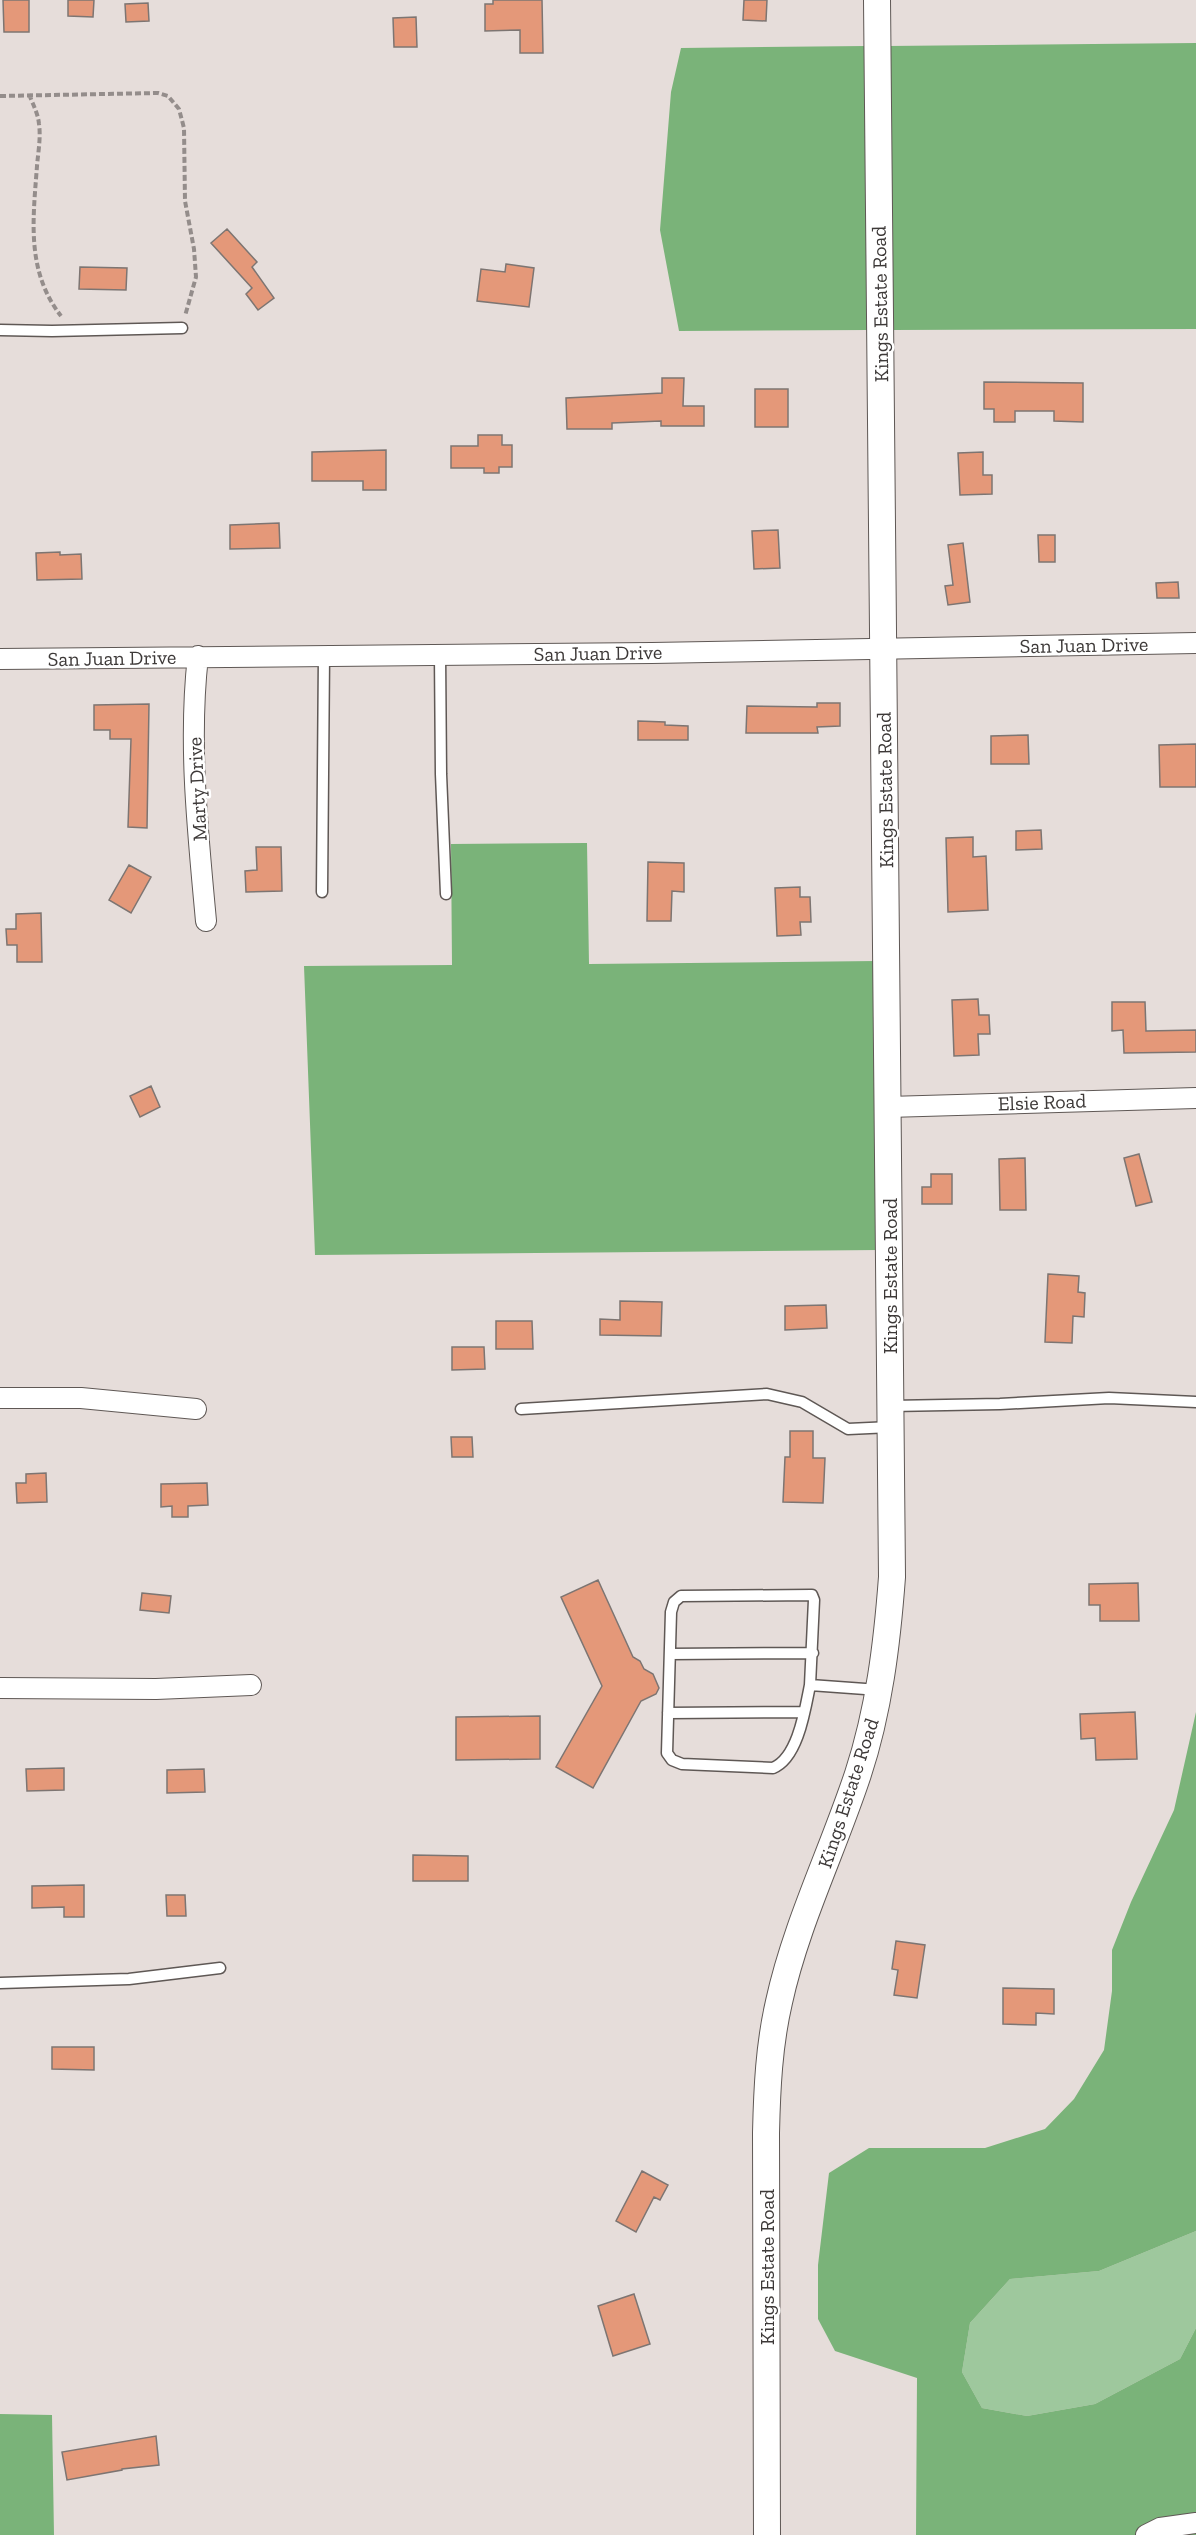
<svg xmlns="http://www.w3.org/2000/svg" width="1196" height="2535" font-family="'Zilla Slab',serif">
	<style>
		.green { fill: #9ec89d }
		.forest { fill: #7ab379 }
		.building { fill: #e49879; stroke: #7d7572; stroke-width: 1.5 }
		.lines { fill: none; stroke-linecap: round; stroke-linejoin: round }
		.service-casing { stroke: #5f5855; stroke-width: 13 }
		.minor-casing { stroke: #5f5855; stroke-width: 22 }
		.tertiary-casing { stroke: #5f5855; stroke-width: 28 }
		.path { stroke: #948d8b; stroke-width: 4; stroke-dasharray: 6 3; stroke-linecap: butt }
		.service { stroke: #fff; stroke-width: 10 }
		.minor { stroke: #fff; stroke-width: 20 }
		.tertiary { stroke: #fff; stroke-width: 26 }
		.labels { text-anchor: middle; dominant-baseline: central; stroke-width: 5; stroke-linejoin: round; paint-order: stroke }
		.street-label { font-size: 20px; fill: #3d3938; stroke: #fff }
	</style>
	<rect width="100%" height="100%" fill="#e6ddda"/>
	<path class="green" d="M1196 2231V2328L1180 2359 1095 2404 1027 2416 982 2408 962 2372 970 2323 1010 2279 1099 2271Z"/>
	<path class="forest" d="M1196 43V329L892 330 888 46Z
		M866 46 869 330 679 331 660 230 671 92 681 48Z
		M587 843 589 964 876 961 879 1250 315 1255 304 966 452 965 451 844Z
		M1196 1712V2231L1099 2271 1010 2279 970 2323 962 2372 982 2408 1027 2416 1095 2404 1180 2359 1196 2328V2535H916L917 2378 835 2351 818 2319V2265L829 2173 869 2148H985L1045 2129 1074 2099 1104 2050 1112 1991V1950L1131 1902 1174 1810Z
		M0 2414 52 2415 54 2535H0Z"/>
	<path class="building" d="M3 0H29V32H4Z
		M68 0H94L93 17 68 16Z
		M493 0H542L543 53H520V30L485 31V4H493Z
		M744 0H767L766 21 743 20Z
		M148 3 149 21 126 22 125 4Z
		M416 17 417 47H394L393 18Z
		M227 229 257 262 252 267 274 298 258 310 246 294 252 288 211 243Z
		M506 264 534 268 529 307 477 301 481 269 505 272Z
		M80 267 127 268 126 290 79 289Z
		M662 378H684L683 406H704V426H661V421L612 423V429H567L566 398 662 393Z
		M984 382 1083 383V422L1054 421V411H1015V422H994V409H984Z
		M755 389H788V427H755Z
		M478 435H502V445H512V467H499V473H484V468H451V446H478Z
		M386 450V490H363V481H312V452Z
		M983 452V475H992V494L960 495 958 453Z
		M279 523 280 548 230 549V525Z
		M778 530 780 568 754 569 752 531Z
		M1038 535H1055V562H1039Z
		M963 543 970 602 948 605 945 586 953 585 948 545Z
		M60 552V555L81 554 82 579 37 580 36 553Z
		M1178 582 1179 598H1157L1156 583Z
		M817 703H840V726L817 727 818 733H746L747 706 817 707Z
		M149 704 147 828 128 827 131 739H110V730H94V705Z
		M638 721 665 722V725L688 726V740H638Z
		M1028 735 1029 764H991V736Z
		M1196 744V787H1160L1159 745Z
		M1041 830 1042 849 1016 850V831Z
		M973 837V857L986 856 988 910 948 912 946 838Z
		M256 847H281L282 891 246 892 245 871 257 870Z
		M648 862 684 863V892L672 891 671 921H647Z
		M129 865 151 877 131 913 109 900Z
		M800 887V897H810L811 922H800L801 935 777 936 775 888Z
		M41 913 42 962H17V945H7L6 929H16V914Z
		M978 999 979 1015H989L990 1034H978L979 1055 954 1056 952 1000Z
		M1112 1002H1145L1146 1031 1196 1030V1052L1124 1053 1123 1030 1112 1031Z
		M151 1086 160 1107 140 1117 130 1096Z
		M1139 1154 1152 1202 1136 1206 1124 1158Z
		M1025 1158 1026 1210H1000L999 1159Z
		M931 1174H952V1204H922V1187H931Z
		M1048 1274 1079 1276 1078 1292 1085 1293 1084 1317 1073 1316 1072 1343 1045 1342Z
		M620 1301 662 1302 661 1336 600 1335V1319L620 1320Z
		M826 1305 827 1328 785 1330V1306Z
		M496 1321H532L533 1349H496Z
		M452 1347H484L485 1369 452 1370Z
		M790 1431H813V1458H825L823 1503 783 1502 785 1457H790Z
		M451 1437H472L473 1457H452Z
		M46 1473 47 1502 17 1503 16 1483H26V1474Z
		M207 1483 208 1505 188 1506V1517H172V1506L161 1507V1484Z
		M598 1580 633 1657 640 1661 644 1669 653 1674 659 1688 656 1694 641 1701 593 1788 556 1767 602 1686 561 1597Z
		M1138 1583 1139 1621H1100V1605H1089V1584Z
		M142 1593 171 1596 169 1613 140 1610Z
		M1135 1712 1137 1759 1096 1760 1095 1738 1081 1739 1080 1714Z
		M540 1716V1759L456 1760V1717Z
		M64 1768V1790L27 1791 26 1769Z
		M204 1769 205 1792 167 1793V1770Z
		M413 1855 468 1856V1881H413Z
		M84 1885V1917H64V1907L32 1908V1886Z
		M166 1895H185L186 1916H167Z
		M896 1941 925 1945 917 1998 894 1995 898 1970 892 1969Z
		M1003 1988 1054 1989V2014L1036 2013V2025L1003 2024Z
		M52 2047H94V2070L52 2069Z
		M642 2171 668 2185 660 2200 654 2197 636 2232 616 2221Z
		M634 2294 650 2344 613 2356 598 2306Z
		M156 2436 159 2465 122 2469V2470L67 2480 62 2452Z"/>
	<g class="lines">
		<g class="service-casing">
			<path id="service" d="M0 330 52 331 182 328
				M440 654 441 774 446 894
				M322 892 324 655
				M891 1406 1000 1404 1109 1398 1196 1402
				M521 1409 767 1394 802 1402 848 1429 891 1427
				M670 1654 813 1653
				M810 1685C805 1710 798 1758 773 1768L682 1764 672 1760 667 1753 671 1612 674 1602 681 1596 812 1595 814 1600 810 1685 879 1690
				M668 1713 804 1712
				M0 1983 129 1979 220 1968"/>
		</g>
		<g class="minor-casing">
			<path id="minor" d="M198 656C188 744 198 833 206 921
				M0 659 652 653 1196 643
				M888 1107 1196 1098
				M0 1398H81L196 1409
				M0 1688 156 1689 251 1685
				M1146 2535 1160 2528 1196 2523"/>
		</g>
		<g class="tertiary-casing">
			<path id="tertiary" d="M767 2535 766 2133C767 2089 769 2045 779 2002 796 1924 833 1850 858 1774 879 1710 887 1644 892 1577L877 0"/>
		</g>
		<path class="path" d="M29 94C33 105 38 113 39 124 41 138 38 153 37 166 33 220 26 271 61 316
			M0 96 158 93 168 96 179 109 184 128 185 201 194 249 196 277 185 316"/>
		<use href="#service" class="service"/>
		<use href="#minor" class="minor"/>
		<use href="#tertiary" class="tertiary"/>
	</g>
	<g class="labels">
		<g class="street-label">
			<text transform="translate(880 304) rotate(-91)">Kings Estate Road</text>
			<text transform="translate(1084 645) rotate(-1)">San Juan Drive</text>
			<text transform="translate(598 653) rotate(-1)">San Juan Drive</text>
			<text transform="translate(112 658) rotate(-1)">San Juan Drive</text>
			<text transform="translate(197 789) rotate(-93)">Marty Drive</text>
			<text transform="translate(885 790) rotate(-91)">Kings Estate Road</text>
			<text transform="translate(1042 1102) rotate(-2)">Elsie Road</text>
			<text transform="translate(890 1276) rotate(-90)">Kings Estate Road</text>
			<text transform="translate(848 1793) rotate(-72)">Kings Estate Road</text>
			<text transform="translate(767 2267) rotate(-90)">Kings Estate Road</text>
		</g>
	</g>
</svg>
